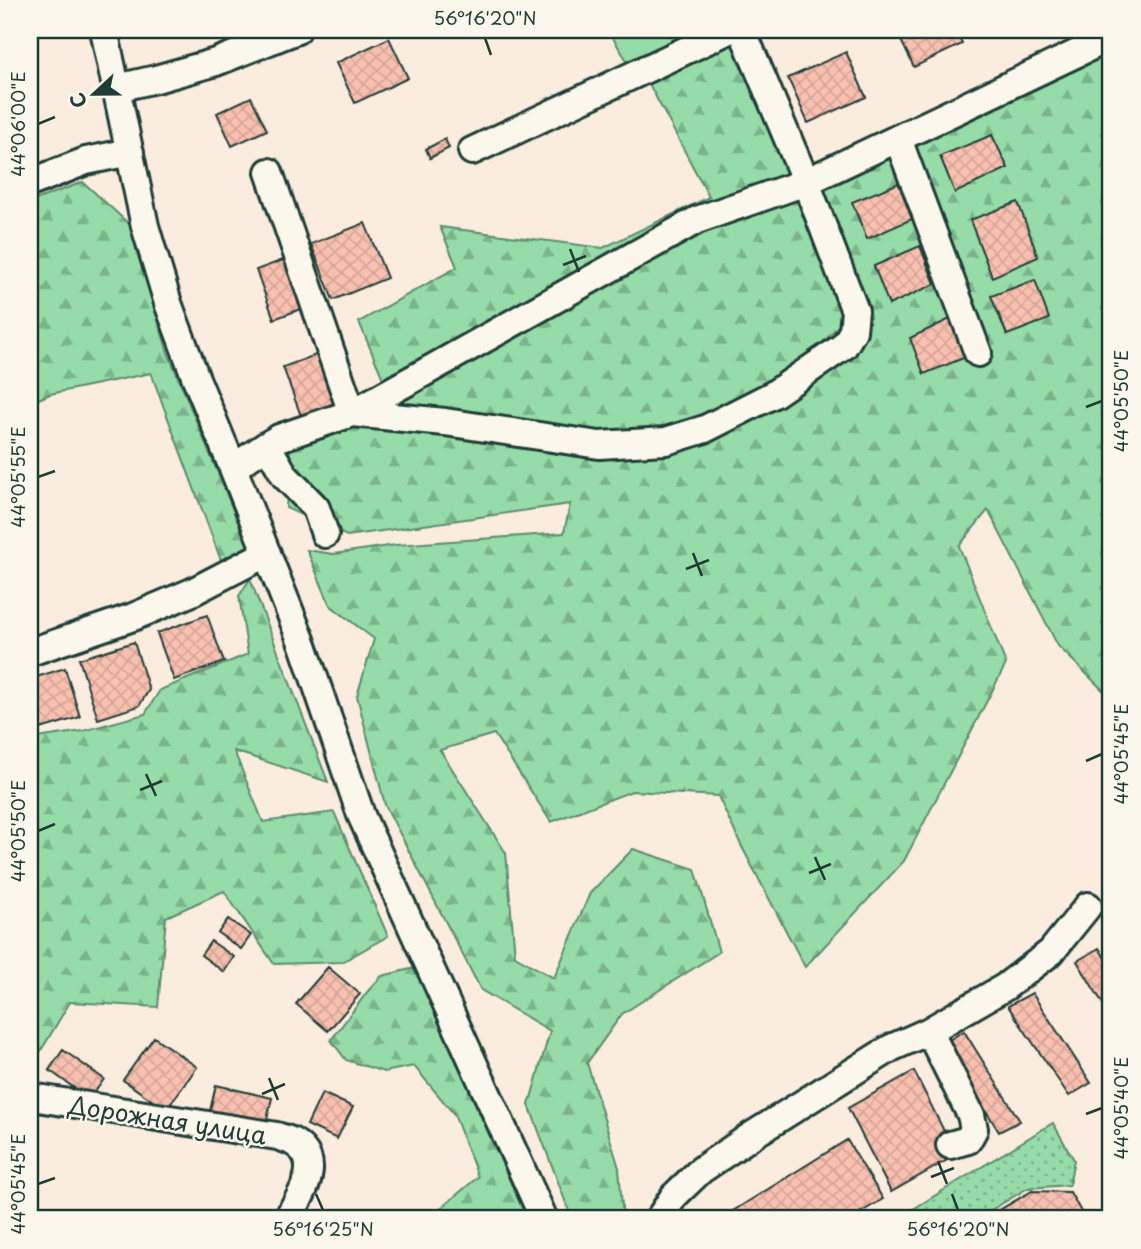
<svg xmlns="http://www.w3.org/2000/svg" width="1141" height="1249" font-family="'Playpen Sans',sans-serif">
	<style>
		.grass { fill: url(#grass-dots); stroke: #5a8c6e; stroke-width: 2 }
		.forest { fill: url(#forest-firs); stroke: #5a8c6e; stroke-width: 2 }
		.garden { fill: #96dca9; stroke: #5a8c6e; stroke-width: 2 }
		.building { fill: url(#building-cross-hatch); stroke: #1f3d34; stroke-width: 2 }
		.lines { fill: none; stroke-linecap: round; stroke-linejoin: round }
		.minor-casing { stroke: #1f3d34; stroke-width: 32 }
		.minor { stroke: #fbf7ec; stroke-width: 26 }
		.ticks { fill: none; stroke: #1f3d34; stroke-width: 2.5 }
		.labels { text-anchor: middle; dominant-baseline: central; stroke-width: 5; stroke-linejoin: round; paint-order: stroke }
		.street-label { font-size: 24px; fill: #1f3d34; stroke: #fbf7ec }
		.neatline { fill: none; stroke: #1f3d34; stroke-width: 2.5 }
		.ticks-label { font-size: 18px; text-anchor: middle; fill: #1f3d34 }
	</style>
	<defs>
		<pattern id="grass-dots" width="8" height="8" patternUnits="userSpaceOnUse" patternTransform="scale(1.75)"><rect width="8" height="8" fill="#96dca9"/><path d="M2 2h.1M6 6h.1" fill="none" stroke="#7ab48a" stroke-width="1.8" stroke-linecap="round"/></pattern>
		<pattern id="forest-firs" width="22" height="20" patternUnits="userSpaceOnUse" patternTransform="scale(1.75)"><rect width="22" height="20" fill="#96dca9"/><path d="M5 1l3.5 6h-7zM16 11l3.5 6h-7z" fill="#7ab48a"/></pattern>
		<pattern id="building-cross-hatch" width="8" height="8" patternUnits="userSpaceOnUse" patternTransform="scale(1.75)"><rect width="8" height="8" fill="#f9c0b0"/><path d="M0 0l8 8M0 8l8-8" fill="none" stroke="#d5a698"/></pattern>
	</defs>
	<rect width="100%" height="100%" fill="#fbece0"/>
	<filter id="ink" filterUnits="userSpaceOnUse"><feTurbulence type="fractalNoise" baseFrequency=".0143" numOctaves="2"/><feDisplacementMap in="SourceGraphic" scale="14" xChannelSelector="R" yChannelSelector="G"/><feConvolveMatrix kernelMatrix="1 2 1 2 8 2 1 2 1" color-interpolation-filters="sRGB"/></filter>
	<g filter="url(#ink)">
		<path class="grass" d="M1053 1123 1074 1160 1069 1185 1028 1188 976 1219H897Z"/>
		<path class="forest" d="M735 36 846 317 821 345 741 403 658 437 603 433 395 407 359 322 457 267 440 227 603 248 709 197 649 84Z
			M1111 48V698L1058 646 988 510 959 546 1006 664 904 861 805 967 742 847 718 796 632 791 551 822 494 734 440 750 506 853 515 956 554 978 590 893 633 849 695 869 719 952 622 1014 587 1063 619 1168 623 1219H572L529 1105 550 1031 481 990 385 805 357 696 374 639 330 605 307 550 333 554 396 545 564 533 570 504 347 536 286 508 290 448 360 424 415 433 660 452 808 386 866 336 825 190Z
			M83 182 129 224 168 353 251 553 222 563 151 373 50 394 30 403V202Z
			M250 579 328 782 234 751 263 822 334 812 388 936 342 962 274 964 224 891 166 917 158 1007 70 1002 30 1069V739L83 731 145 714 160 690 248 654 239 596Z
			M415 968 527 1219H448L441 1208 478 1177 454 1114 414 1066 384 1072 346 1060 331 1040 368 991 382 976Z"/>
		<path class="garden" d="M608 30H699L629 64Z"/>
		<path class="building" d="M896 30H955L962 44 914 67Z
			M1009 30H1025L1012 36Z
			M389 38 408 78 355 103 336 63Z
			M846 52 866 97 808 123 788 78Z
			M251 97 267 130 232 146 217 113Z
			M992 135 1008 168 955 193 940 156Z
			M445 139 449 148 430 158 426 149Z
			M899 183 912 219 867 239 852 202Z
			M1018 202 1038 257 992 277 970 220Z
			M365 223 387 278 333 300 311 244Z
			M920 246 935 284 889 305 874 266Z
			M294 256 312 305 274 319 256 270Z
			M1035 280 1049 319 1007 335 991 296Z
			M950 319 966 357 924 374 910 338Z
			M321 353 339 402 301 416 283 367Z
			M207 615 224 662 174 680 157 633Z
			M134 642 149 690 139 706 98 719 79 659Z
			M65 668 80 717 34 731 30 717V679Z
			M228 919 251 935 241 949 218 933Z
			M211 941 234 957 224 972 201 955Z
			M1099 948 1111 968V1017L1077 961Z
			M328 967 360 994 328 1031 296 1004Z
			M1032 993 1091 1083 1069 1096 1008 1006Z
			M964 1031 1020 1121 999 1132 944 1043Z
			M154 1037 197 1067 166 1110 123 1080Z
			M63 1050 104 1079 90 1099 49 1070Z
			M914 1071 956 1155 891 1192 848 1108Z
			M216 1085 272 1098 265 1128 209 1115Z
			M322 1093 353 1107 337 1139 307 1125Z
			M847 1140 883 1199 850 1219H720Z
			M1032 1191 1070 1192 1085 1219H984Z
			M30 1213 50 1217V1219H30Z"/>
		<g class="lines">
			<g class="minor-casing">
				<path id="minor" d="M104 30 145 226 168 303 195 376 233 468 303 645 361 815 544 1219
					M117 88 156 79 216 62 297 30
					M898 139 978 353
					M472 151 729 30
					M269 172 352 413 445 422 599 445 666 441 705 429 774 394 844 346 853 331 855 311 806 182 742 30
					M30 183 86 161 130 152
					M267 445 285 476 316 508 325 534
					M233 468 267 445 279 438 352 413 697 220 806 182 1111 37
					M30 652 133 617 192 592 267 553
					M929 1031 971 1115 974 1129 968 1140 950 1145
					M38 1098 277 1136C282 1138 288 1139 293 1142 326 1161 300 1197 287 1219
					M659 1219 674 1196 701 1170 751 1136 891 1048 929 1031 1005 987 1051 952 1088 906"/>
			</g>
			<use href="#minor" class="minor"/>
		</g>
	</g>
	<path class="ticks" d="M485 38 491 55M38 124 55 117M570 249 579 272M563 265 586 256M1086 407 1102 401M38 477 55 471M693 553 702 576M686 569 709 560M1086 761 1102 754M146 774 156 796M140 790 162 781M38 831 55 824M815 857 825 880M809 873 831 864M269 1078 278 1100M262 1094 285 1084M1086 1114 1102 1108M938 1161 947 1184M931 1177 954 1168M38 1184 55 1178M316 1194 323 1210M952 1194 958 1210"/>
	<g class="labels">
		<g class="street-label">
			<text transform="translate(168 1119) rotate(9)">Дорожная улица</text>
		</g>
	</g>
	<rect width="1141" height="1249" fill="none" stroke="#fbf7ec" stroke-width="77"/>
	<g transform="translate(94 94) rotate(248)" stroke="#fbf7ec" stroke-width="5" paint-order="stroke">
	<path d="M0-5L12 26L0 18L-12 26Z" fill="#1f3d34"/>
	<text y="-10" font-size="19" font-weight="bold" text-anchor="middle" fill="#1f3d34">С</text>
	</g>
	<rect x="38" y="38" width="1064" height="1172" class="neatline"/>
	<g class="ticks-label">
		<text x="485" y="25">56°16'20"N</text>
		<text transform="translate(19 124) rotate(-90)" y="6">44°06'00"E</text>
		<text transform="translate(1122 401) rotate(-90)" y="6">44°05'50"E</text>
		<text transform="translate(19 477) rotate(-90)" y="6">44°05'55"E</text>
		<text transform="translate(1122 754) rotate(-90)" y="6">44°05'45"E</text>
		<text transform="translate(19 831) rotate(-90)" y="6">44°05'50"E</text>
		<text transform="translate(1122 1108) rotate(-90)" y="6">44°05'40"E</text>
		<text transform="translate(19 1184) rotate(-90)" y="6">44°05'45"E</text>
		<text x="323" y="1236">56°16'25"N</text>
		<text x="958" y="1236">56°16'20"N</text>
	</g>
</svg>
